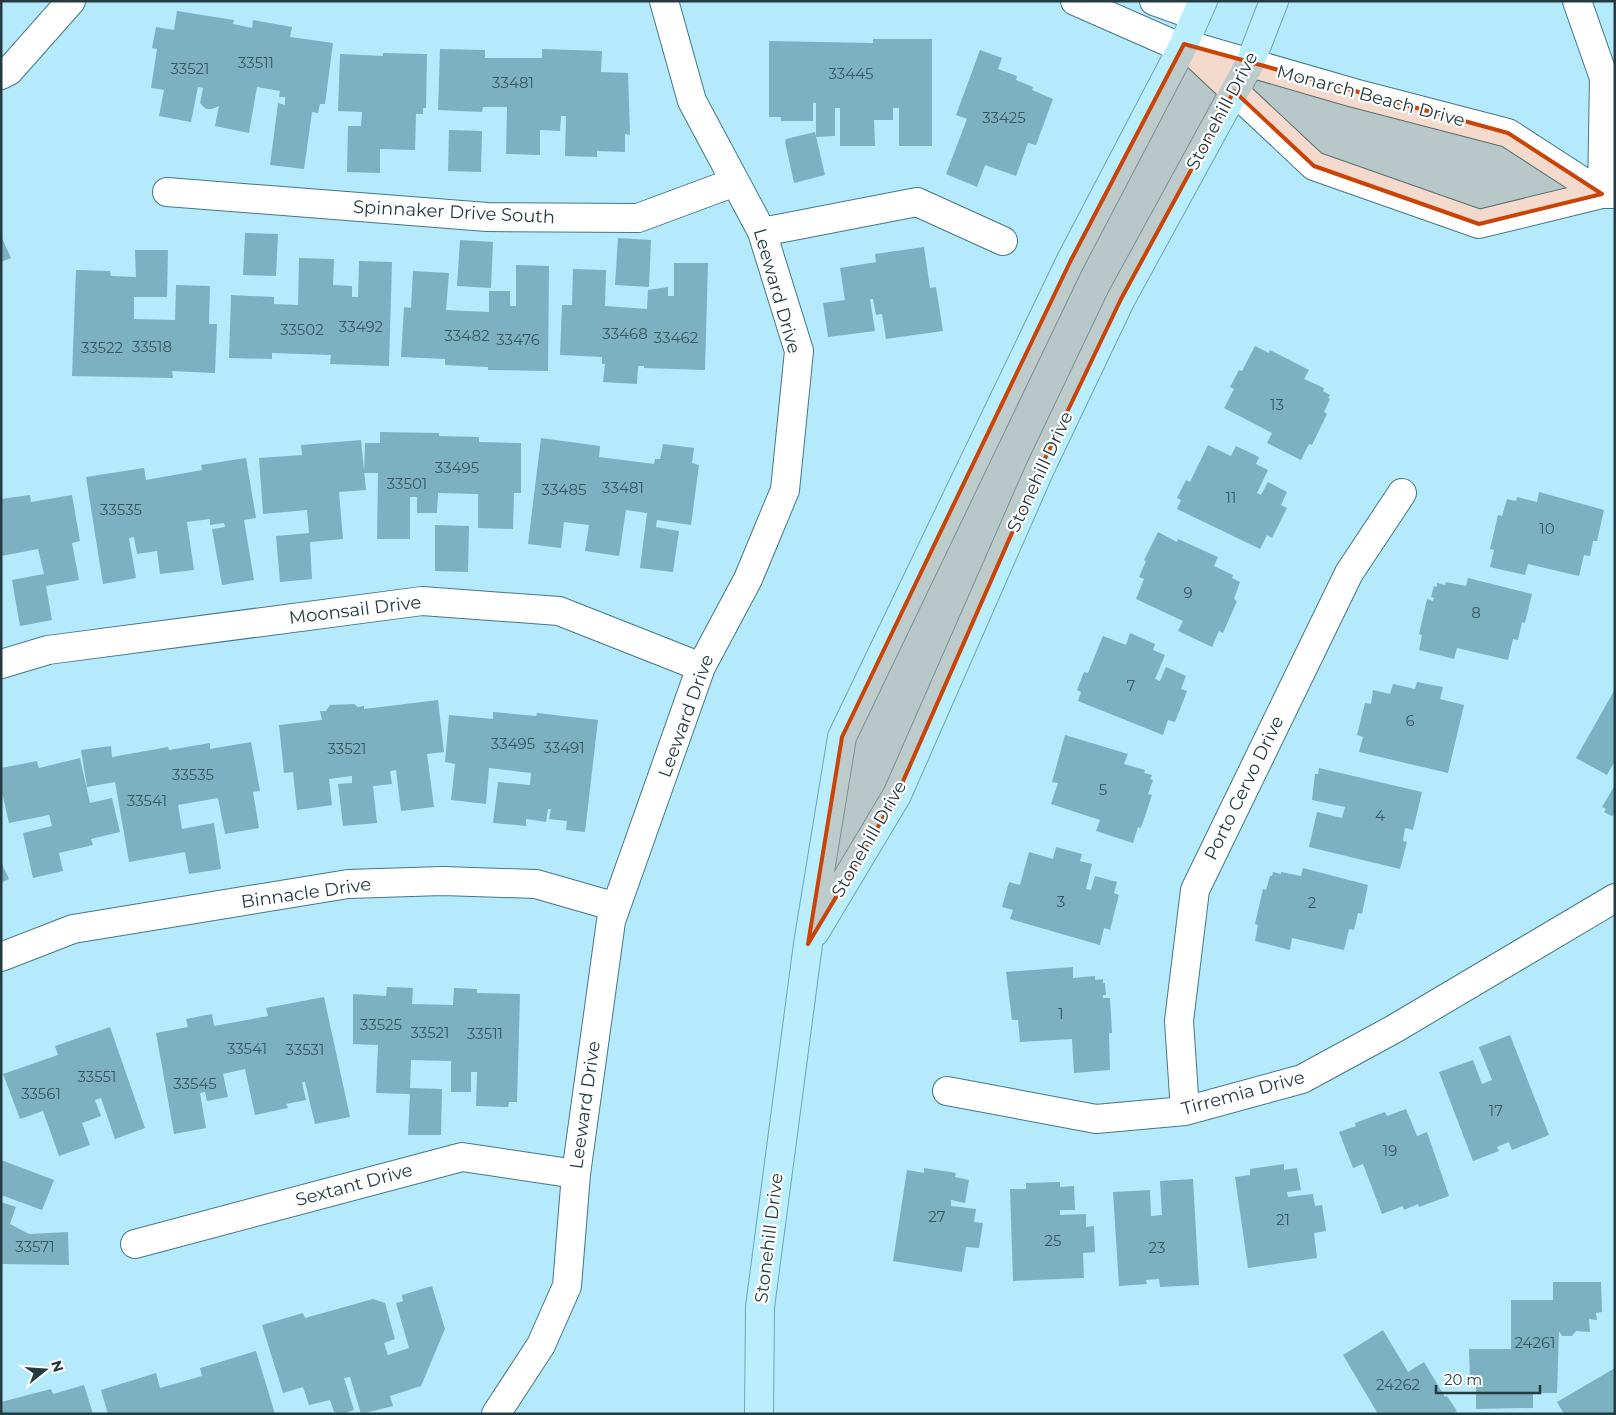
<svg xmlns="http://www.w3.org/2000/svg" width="1616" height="1415" font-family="Montserrat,sans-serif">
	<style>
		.building { fill: #7cb1c1 }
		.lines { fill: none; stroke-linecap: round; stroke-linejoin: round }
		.minor-casing { stroke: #447787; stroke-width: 30 }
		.major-casing { stroke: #69a8b9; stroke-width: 30 }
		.minor { stroke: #fff; stroke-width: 28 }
		.major { stroke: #bbeefc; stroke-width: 28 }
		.marked { fill: #ca4307; fill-opacity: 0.2; stroke: #ca4307; stroke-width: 4; stroke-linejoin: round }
		.labels { text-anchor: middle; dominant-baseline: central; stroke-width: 4.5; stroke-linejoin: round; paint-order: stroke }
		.number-label { font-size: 15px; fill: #3a5861 }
		.street-label { font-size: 18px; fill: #243b41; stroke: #fff }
	</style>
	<rect width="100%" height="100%" fill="#b4eafb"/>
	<path class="building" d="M177 11 234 20 233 24 252 28 253 20 292 27 290 37 333 43 325 104H320L318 113 312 112 304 169 270 165 278 103 285 105V97H279L280 91 257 87 249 133 215 126 219 106 212 109H206L200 103 203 88 198 87 191 122 159 116 164 90 151 88 157 49 152 48 156 27 174 30Z
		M873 39H932V146H899V108H893V120H874L875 146H840V108H835V136L816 137V103H813V121H781V117H769V41L873 43Z
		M440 49 485 50V58H542V49L602 51 601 72 628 73 630 135 625 134V152L597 151V157L565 156 566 116H561L560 131 540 130V155L506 154 507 107H483L482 112 438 110Z
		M980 50 1002 58 998 69 1017 76 1016 80 1033 87 1032 90 1053 99 1036 145 1028 143 1016 176 985 165 977 187 946 174 967 119 956 115Z
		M383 53 427 54 426 108H423V114H416L415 150 380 149V173L347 172 348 126H361L362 112 338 111 340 54 383 56Z
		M449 130 482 131 481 172 448 171Z
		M815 132 825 175 794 183 785 142 786 139Z
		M245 233 278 234 276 276 243 275Z
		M1 236 11 258 1 262Z
		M618 238 651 240 649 287 615 285Z
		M460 240 493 242 491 288 457 286Z
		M924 247 930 288 936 287 943 331 886 339 882 314 876 315 873 299H870L875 331 828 337 823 303 845 300 840 268 876 262 875 254Z
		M135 250H168L167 297H134V319L175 320 176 285 210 286 209 324H217L215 373 172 371 173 378 72 376 76 270 110 271 111 276 136 277Z
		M299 258 334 259 333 285 352 286V297H358L359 261 392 262 389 366 330 364 331 355 272 353V359L229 358 231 295 274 297V304L298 305Z
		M674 263H708L705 370 644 368V366H638L637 384 603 382 605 364H602V357L560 355 562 305H572L573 269 606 270 605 306 647 309 648 290 668 287V296H674Z
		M516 265 549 266 548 371 488 370V367L445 365V359L401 357 404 307 411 308 413 271 449 273 446 310 489 312V291H510V306H516Z
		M1255 346 1269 353 1270 350 1309 370 1304 379 1324 388 1323 391 1330 395 1328 398 1330 399 1324 412 1327 414 1312 445 1309 444 1301 460 1267 443 1272 433 1224 408 1234 389 1230 387 1239 370 1242 371Z
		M380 432 439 433V436L479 437V442L521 443V493H514L513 529 478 528V494L438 493 437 513H417V497H410V539H377L378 473H364L365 443H380Z
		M541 438 600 446 599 457 654 464 655 459H660L663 444 694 448 692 463 699 465 691 525 657 520 656 527 679 531 673 572 640 568 647 513 626 510 619 556 585 551 589 525 564 522 561 548 528 544Z
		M361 440 366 490 339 492 343 539 310 542 312 579 280 582 276 536 309 533 307 510 263 514 259 458 302 455 301 445Z
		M1208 445 1231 456 1236 446 1259 457 1256 464 1268 470 1257 493 1261 495 1268 482 1287 492 1281 505 1287 508 1272 538 1267 535 1260 549 1177 509 1181 500 1177 498 1186 480 1190 482Z
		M246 458 256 518 244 520 254 580 222 585 212 529 225 527 224 523 210 525V519L187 522 194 570 160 574 157 551 137 554 134 537 129 538 136 578 103 584 86 477 144 468 146 480 202 470 201 465Z
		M1539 492 1604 510 1597 541H1593L1590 556 1584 555 1579 576 1528 564 1525 575 1490 567 1494 550 1490 549 1498 515 1502 516 1507 499 1516 501 1517 497 1537 502Z
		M30 495 31 502 72 495 80 541 72 543 79 580 46 586 52 620 20 626 12 580 44 574 38 549 1 556V499Z
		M435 525 469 526 468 572 435 571Z
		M1158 532 1177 542 1178 539 1218 557 1214 566 1233 575 1232 578 1240 582 1234 599 1237 601 1223 633 1219 631 1212 647 1178 631 1183 621 1136 599 1144 579 1139 577 1146 561 1144 560Z
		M1468 578 1532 594 1525 623 1522 622 1518 640 1513 639 1508 660 1457 648 1454 659 1419 650 1422 635 1419 634 1427 599 1433 601 1434 598 1431 597 1434 586 1437 587V583L1445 585 1446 582 1466 586Z
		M1130 633 1155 644 1153 650 1165 655 1155 679 1160 681 1166 667 1186 676 1181 689 1187 691 1175 722 1168 720 1163 735 1078 701 1081 692 1077 690 1084 672 1088 673 1103 636 1126 645Z
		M1417 682 1443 687 1440 699 1464 705 1448 773 1359 752 1363 737 1357 735 1365 703 1371 704 1373 690 1390 694 1393 684 1415 689Z
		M1615 689V761L1607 775 1576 758Z
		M438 700 444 752 427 754 434 807 401 811 396 770 390 771 392 784 373 786 377 823 343 826 338 784 352 783V776L329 779 332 805 297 810 293 772 284 773 279 725 322 720 320 711H326L330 705 354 704 358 707 364 706V709Z
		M493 712 536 716 537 713 598 720 585 832 566 830 567 821 549 819 551 809H548L546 822 526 819V826L493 823 498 782 530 785 531 773 489 768 486 804 451 800 455 764 445 762 449 715 493 719Z
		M1065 735 1128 754 1124 764 1145 770 1144 773 1152 775 1150 779 1153 780 1148 794 1152 795 1141 828 1138 827 1133 843 1096 831 1100 820 1051 804 1058 783 1052 782Z
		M251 742 260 791 253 792 259 828 225 834 218 798 178 805 182 829 214 823 221 869 189 874 185 852 129 862 115 782 87 787 81 750 111 746 112 757 168 747 169 750 210 743V749Z
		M80 758 90 803 112 798 120 832 91 839 93 845 59 853 63 871 33 878 23 833 52 826 49 815 9 823 1 788V768L37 761 39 768Z
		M1319 768 1422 792 1413 830 1405 828 1403 841 1407 842 1400 869 1309 847 1317 812 1342 818 1345 807 1312 800 1315 774H1318Z
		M1615 785V814L1612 816 1604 812 1606 809 1602 807Z
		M1056 847 1082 854 1080 861 1092 864 1086 889 1091 890 1095 876 1117 882 1114 893 1119 895 1110 930 1104 928 1100 945 1010 919 1013 910 1002 907 1009 882 1020 885 1029 852 1053 859Z
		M1 862 9 879 1 883Z
		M1303 868 1368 885 1362 914 1358 913 1354 930 1349 929 1344 950 1292 938 1290 950 1255 941 1258 925 1255 924 1263 889 1266 890 1270 876H1272L1273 872 1281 874V872L1301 876Z
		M1073 967V978L1095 976V980L1103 979V983H1105L1106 995H1103V998H1110L1112 1033H1109L1110 1070 1074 1073 1072 1039 1020 1042 1018 1020H1012L1006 972Z
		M387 987 413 988 412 1004 453 1005 454 988 477 989V993L520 994 517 1102H509L508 1107 476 1106 477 1072H471V1092H451V1061L411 1060 410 1088 442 1089 441 1135H408L410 1094 376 1093 378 1045 353 1044V994L386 996Z
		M324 997 350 1117 315 1124 305 1082H302L306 1100 286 1104 288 1108 255 1115 245 1069 223 1074 228 1097 207 1101 205 1092 200 1093 206 1128 174 1134 156 1033 188 1027 186 1019 212 1014 214 1026 268 1016 266 1008Z
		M110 1027 145 1128 115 1139 101 1098 95 1100 101 1116 82 1123 90 1145 59 1156 43 1111 20 1119 3 1074 58 1055 55 1046Z
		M1510 1035 1549 1135 1512 1150 1509 1142 1497 1147 1499 1151 1473 1161 1439 1072 1473 1060 1482 1084 1492 1080 1479 1047Z
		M1406 1109 1417 1136 1427 1132 1449 1196 1419 1207 1418 1204 1404 1210 1403 1206 1382 1214 1363 1164 1353 1168 1339 1132 1356 1126 1355 1123 1385 1112 1387 1116Z
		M1 1160 54 1180 42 1210 1 1195Z
		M1284 1164V1170L1297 1168 1301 1190 1287 1192 1288 1197 1313 1194 1315 1206 1322 1205 1326 1231 1314 1233 1317 1258 1248 1268 1235 1177 1250 1175V1169Z
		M924 1168 956 1173 955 1177 969 1180 965 1203 951 1200V1206L976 1209 974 1222 983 1223 979 1248 966 1247 962 1272 893 1261 907 1170 924 1173Z
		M1193 1179 1199 1285 1160 1287 1159 1279 1146 1280 1147 1284 1119 1286 1113 1192 1150 1190 1151 1216 1162 1215 1160 1181Z
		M1060 1182V1187L1074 1186 1075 1210H1060V1215L1086 1214V1227L1094 1226 1095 1252 1083 1253 1084 1278 1013 1281 1010 1189H1026V1183Z
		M1 1202 16 1207 10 1224 29 1234 68 1232 69 1265 2 1264Z
		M1553 1282H1601L1602 1312 1596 1313 1597 1320 1589 1319 1590 1332 1576 1331 1572 1336H1562L1559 1331 1557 1393H1533V1408L1476 1409V1379H1470L1469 1349H1511V1300H1553Z
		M432 1286 445 1329 421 1386 390 1396 393 1406 361 1414 350 1377 344 1378 354 1410 342 1414 334 1412 330 1400 309 1405 303 1387 283 1393 262 1325 303 1313 305 1318 373 1299 385 1303 395 1339 384 1343 388 1355 409 1348 396 1303 403 1301 402 1295Z
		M1383 1330 1408 1372 1424 1362 1445 1397 1447 1396 1457 1411 1452 1414H1378L1343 1355Z
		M256 1351 275 1414H108L101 1390 156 1373 160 1388 202 1376 200 1368Z
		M1615 1368V1414H1564L1557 1402Z
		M84 1385 93 1414H1V1402L51 1389 53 1394Z"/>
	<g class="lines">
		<g class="minor-casing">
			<path id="minor" d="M1075 1 1182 48
				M1154 1 1196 16
				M1577 1 1604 78 1602 194
				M1184 44 1314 166 1479 224 1602 194H1615
				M1188 45 1354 93 1508 133 1602 194
				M1 75 9 71 71 1
				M167 192 487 217 638 218 735 182
				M762 232 917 202 1003 241
				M1 664 48 650 422 601 559 611 701 667
				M1 957 73 929 348 884 443 881 536 884 616 907
				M947 1091 1096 1119 1185 1111 1302 1079 1394 1029 1615 898
				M1185 1111 1179 1021 1195 890 1349 573 1402 493
				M135 1244 462 1157 576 1174
				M496 1414 541 1345 567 1286 576 1174 611 921 701 667 748 579 785 490 799 351 762 232 692 101 664 1"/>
		</g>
		<g class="major-casing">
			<path id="major" d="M815 932 897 795 1040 469 1121 299 1250 63 1274 1
				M759 1414 760 1307 808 944 842 737 1070 262 1182 48 1203 1"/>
		</g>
		<use href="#minor" class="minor"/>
		<use href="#major" class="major"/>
	</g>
	<path class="marked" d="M1184 44 1508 133 1602 194 1479 224 1314 166 1234 91 1121 299 1040 469 897 795 808 944 842 737 1070 262Z"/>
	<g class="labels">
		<g class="number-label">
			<text x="256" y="62">33511</text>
			<text x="190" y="68">33521</text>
			<text x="851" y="73">33445</text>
			<text x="513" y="82">33481</text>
			<text x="1004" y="117">33425</text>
			<text x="361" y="326">33492</text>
			<text x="302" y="329">33502</text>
			<text x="625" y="333">33468</text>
			<text x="467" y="335">33482</text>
			<text x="676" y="337">33462</text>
			<text x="518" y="339">33476</text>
			<text x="152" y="346">33518</text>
			<text x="102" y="347">33522</text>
			<text x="1277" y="404">13</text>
			<text x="457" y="467">33495</text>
			<text x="407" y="483">33501</text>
			<text x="623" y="487">33481</text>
			<text x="564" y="489">33485</text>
			<text x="1231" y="497">11</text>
			<text x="121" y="509">33535</text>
			<text x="1547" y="528">10</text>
			<text x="1188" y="592">9</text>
			<text x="1476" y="612">8</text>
			<text x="1131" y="685">7</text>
			<text x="1410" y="720">6</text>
			<text x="513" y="743">33495</text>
			<text x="564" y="747">33491</text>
			<text x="347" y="748">33521</text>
			<text x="193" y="774">33535</text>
			<text x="1103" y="789">5</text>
			<text x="147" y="800">33541</text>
			<text x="1380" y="815">4</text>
			<text x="1061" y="901">3</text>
			<text x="1312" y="902">2</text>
			<text x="1061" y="1013">1</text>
			<text x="381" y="1024">33525</text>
			<text x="430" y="1032">33521</text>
			<text x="485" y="1033">33511</text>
			<text x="247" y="1048">33541</text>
			<text x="305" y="1049">33531</text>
			<text x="97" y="1076">33551</text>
			<text x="195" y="1083">33545</text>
			<text x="41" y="1093">33561</text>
			<text x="1496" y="1110">17</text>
			<text x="1390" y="1150">19</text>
			<text x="937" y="1216">27</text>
			<text x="1283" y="1219">21</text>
			<text x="1053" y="1240">25</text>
			<text x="35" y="1246">33571</text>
			<text x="1157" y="1247">23</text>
			<text x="1535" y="1342">24261</text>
			<text x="1398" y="1384">24262</text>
		</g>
		<g class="street-label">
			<text transform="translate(1371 96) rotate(15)">Monarch Beach Drive</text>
			<text transform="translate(1222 111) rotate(-62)">Stonehill Drive</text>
			<text transform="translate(454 212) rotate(3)">Spinnaker Drive South</text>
			<text transform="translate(777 291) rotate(74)">Leeward Drive</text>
			<text transform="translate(1040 472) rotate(-65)">Stonehill Drive</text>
			<text transform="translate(355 610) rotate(-7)">Moonsail Drive</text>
			<text transform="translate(686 716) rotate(-70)">Leeward Drive</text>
			<text transform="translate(1244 788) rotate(-64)">Porto Cervo Drive</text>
			<text transform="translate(869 839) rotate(-60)">Stonehill Drive</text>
			<text transform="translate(306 893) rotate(-8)">Binnacle Drive</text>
			<text transform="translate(1243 1093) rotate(-15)">Tirremia Drive</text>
			<text transform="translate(585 1105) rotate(-82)">Leeward Drive</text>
			<text transform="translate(354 1185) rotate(-15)">Sextant Drive</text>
			<text transform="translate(769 1238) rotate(-83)">Stonehill Drive</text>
		</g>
	</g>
	<rect width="1616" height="1415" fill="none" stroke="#243b41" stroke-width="5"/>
	<g transform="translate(45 1370) rotate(73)" stroke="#ffffff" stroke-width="4" paint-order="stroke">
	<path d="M0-4L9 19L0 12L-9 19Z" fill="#243b41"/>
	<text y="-8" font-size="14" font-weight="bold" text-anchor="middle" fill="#243b41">N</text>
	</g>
	<path d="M1436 1385v8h104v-8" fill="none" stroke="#243b41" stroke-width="2.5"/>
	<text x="1444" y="1385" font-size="15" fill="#243b41" stroke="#ffffff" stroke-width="4" paint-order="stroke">20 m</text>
</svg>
